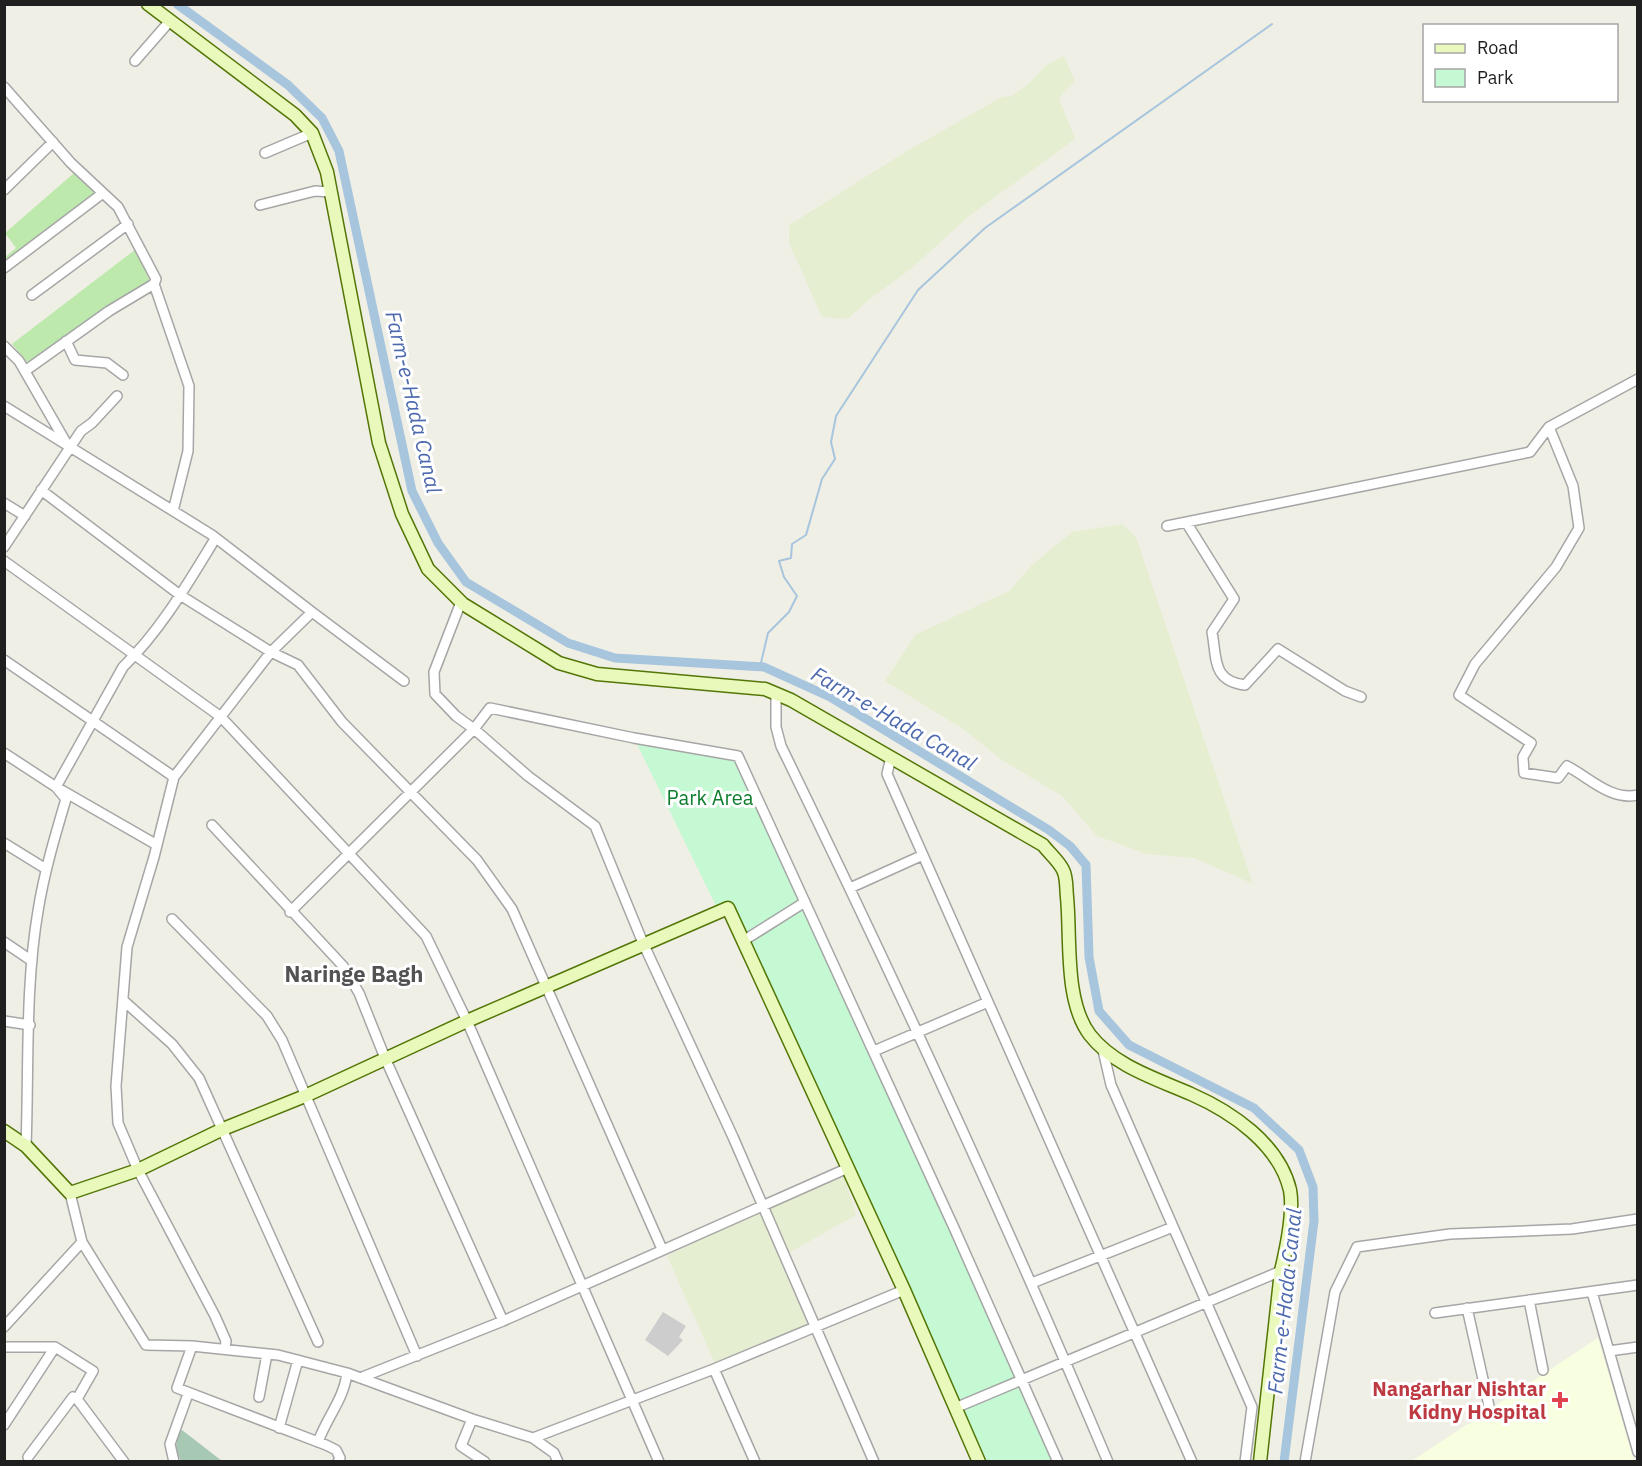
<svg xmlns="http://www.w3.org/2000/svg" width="1642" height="1466" font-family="'IBM Plex Sans',sans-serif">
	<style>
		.education { fill: #f8ffe0 }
		.religious { fill: #cdcdcd }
		.farmland { fill: #e6eed1 }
		.grass { fill: #bee9ad }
		.cemetery { fill: #a7c8b3 }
		.park { fill: #c4f9d3 }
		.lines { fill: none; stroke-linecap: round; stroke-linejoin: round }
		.stream { stroke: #a7c5dd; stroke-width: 2 }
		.canal { stroke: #a7c5dd; stroke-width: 9 }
		.street-casing { stroke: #a6a6a6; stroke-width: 12 }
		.secondary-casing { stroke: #537606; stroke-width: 15 }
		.street { stroke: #fff; stroke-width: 9 }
		.secondary { stroke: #e9f9bb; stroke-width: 12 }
		.health-dot { fill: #e0444e; stroke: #fff; stroke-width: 2 }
		.labels { text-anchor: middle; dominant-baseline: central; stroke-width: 6; stroke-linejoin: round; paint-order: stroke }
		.park-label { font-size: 20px; fill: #0d7e2e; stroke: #fff }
		.health-label { font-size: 20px; font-weight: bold; fill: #be3a42; stroke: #fff; text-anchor: end }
		.water-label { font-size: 21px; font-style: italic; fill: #4c69ae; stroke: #fff }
		.quarter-label { font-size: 22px; font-weight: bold; fill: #525252; stroke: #fff }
	</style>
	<rect width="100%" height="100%" fill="#f0efe6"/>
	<path class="education" d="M1598 1338 1634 1461 1410 1462Z"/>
	<path class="religious" d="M663 1312 686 1326 679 1337 683 1340 668 1356 645 1340Z"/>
	<path class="farmland" d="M1064 56 1075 81 1059 98 1075 139 968 217 912 268 866 302 848 319 822 317 789 243V225L907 151 1002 97 1012 96 1028 84 1045 66Z
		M1122 524 1136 537 1253 884 1194 858 1147 854 1097 836 1062 796 1002 760 963 729 885 681 915 635 1009 591 1032 565 1072 532Z
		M842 1170 856 1215 780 1258 809 1328 717 1368 667 1256Z"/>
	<path class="grass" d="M74 173 99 197 11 266 5 257 16 248 5 233Z
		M136 249 151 284 27 362 12 344Z"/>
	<path class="cemetery" d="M182 1430 222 1461H181L176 1451 177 1434Z"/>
	<path class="park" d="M634 738 738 756 1058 1461H979L728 908 718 910Z"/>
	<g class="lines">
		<path class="stream" d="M760 667 768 633 789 612 797 596 784 577 779 561 791 558 792 544 806 535 822 479 835 459 831 442 836 416 918 290 985 228 1272 24"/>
		<path class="canal" d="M177 4 288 85 322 118 339 151 412 491 438 543 466 582 568 643 615 658 764 667 830 697 1049 830 1070 846 1086 865 1089 957 1099 1011 1129 1045 1254 1108 1299 1150 1313 1187 1314 1221 1284 1462"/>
		<g class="street-casing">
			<path id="street" d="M135 61 169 22
				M4 87 71 163 118 207 156 279 154 284 189 386 188 451 173 511
				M265 153 312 133
				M4 190 53 142
				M260 205 315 191 331 192
				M4 268 103 193
				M32 295 128 224
				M66 341 75 360 107 363 123 375
				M4 346 19 361 68 446
				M25 371 109 311 154 284
				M4 406 212 535 312 612
				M1549 427 1573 486 1579 528 1556 567 1475 664 1459 695 1531 743 1523 757 1524 773 1558 778 1567 766C1590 778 1611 801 1638 795
				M41 490 180 595 271 652 298 665 342 722 477 860 512 909 662 1249
				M4 503 25 516
				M1186 522 1234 599 1212 632C1217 659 1212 681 1245 685L1278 649 1345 691 1361 697
				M1167 526 1530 452 1549 427 1638 379
				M4 547 81 431 92 423 117 396
				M4 561 221 717 426 936 467 1021 659 1462
				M461 602 434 672 435 694 456 716 474 729 528 776 595 826 643 943 733 1137 874 1462
				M4 660 174 777
				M776 694V727L781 746C896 982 1006 1220 1108 1462
				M4 753 56 787 157 845
				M891 757 887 774 1192 1462
				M212 825 343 966 359 993 385 1058 503 1321
				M4 843 46 869
				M850 888 923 855
				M290 912 474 729 490 708 634 738 738 756 955 1230 1058 1462
				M172 919 267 1016 282 1040 417 1356
				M743 941 805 902
				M4 942 32 961
				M124 1001 172 1044 199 1078 318 1342
				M4 1021 30 1025
				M1102 1046 1111 1085 1252 1407 1245 1462
				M874 1051 988 1002
				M26 1146C29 1068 25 987 38 911 44 873 55 836 66 799L56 787 123 667C161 630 188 583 215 539
				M70 1193 82 1242 146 1345 192 1346 278 1355 347 1373 472 1419 533 1438 554 1453 558 1462
				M1032 1283 1173 1227
				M1592 1292 1638 1452
				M1529 1300 1543 1370
				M1467 1308 1489 1406
				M1435 1313 1638 1285
				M4 1327 82 1242
				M192 1346 177 1388 326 1445 336 1450 340 1458 338 1462
				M4 1347H55L93 1371 77 1399 124 1462
				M225 1349 226 1341 215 1316 138 1170 118 1123 116 1086 127 947 154 857 174 777 271 652 312 612 404 681
				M1609 1351 1638 1347
				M714 1369 755 1462
				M360 1378 503 1321 848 1168
				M259 1397 267 1354
				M955 1408 1281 1271
				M472 1419 461 1446 485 1462
				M4 1425 55 1347
				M279 1428 298 1360
				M533 1438 714 1369 904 1290
				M318 1442C327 1417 344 1399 347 1373
				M28 1457 73 1397 77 1399
				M174 1462 170 1444 188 1394
				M1305 1462 1335 1292 1357 1247 1450 1234 1572 1229 1638 1219"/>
		</g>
		<g class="secondary-casing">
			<path id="secondary" d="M148 4 295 115 312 133 327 172 379 443 402 514 428 569 463 604 559 663 597 674 765 689 791 700 1043 845C1049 853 1059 861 1063 870 1067 877 1066 889 1067 897 1071 938 1064 1001 1090 1035 1114 1066 1157 1079 1191 1094 1232 1112 1279 1144 1290 1190 1294 1211 1286 1250 1281 1271L1260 1462
				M4 1131 26 1146 70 1193 138 1170 223 1129 305 1096 467 1021 728 908 904 1290 979 1462"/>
		</g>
		<use href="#street" class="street"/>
		<use href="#secondary" class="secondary"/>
	</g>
	<path class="health-dot" d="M1557 1391h6v6h6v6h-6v6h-6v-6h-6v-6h6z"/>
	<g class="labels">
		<g class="park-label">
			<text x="710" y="797">Park Area</text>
		</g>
		<g class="health-label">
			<text x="1546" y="1388">Nangarhar Nishtar<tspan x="1546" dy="23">Kidny Hospital</tspan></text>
		</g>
		<g class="water-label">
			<text transform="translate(414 402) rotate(77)">Farm-e-Hada Canal</text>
			<text transform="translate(894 718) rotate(30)">Farm-e-Hada Canal</text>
			<text transform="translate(1284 1301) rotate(-84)">Farm-e-Hada Canal</text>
		</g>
		<g class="quarter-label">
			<text x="354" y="973">Naringe Bagh</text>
		</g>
	</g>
	<rect width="1642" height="1466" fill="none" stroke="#1f1f1f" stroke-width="12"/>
	<rect x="1423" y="24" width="195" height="78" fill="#ffffff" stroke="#a5a5a5" stroke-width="1.5"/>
	<rect x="1435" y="44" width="30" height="9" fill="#e9f9bb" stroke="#a5a5a5" stroke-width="1.5"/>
	<text x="1477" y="54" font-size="18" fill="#1f1f1f">Road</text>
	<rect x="1435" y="69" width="30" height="18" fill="#c4f9d3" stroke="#a5a5a5" stroke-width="1.5"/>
	<text x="1477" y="84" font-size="18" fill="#1f1f1f">Park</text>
</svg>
